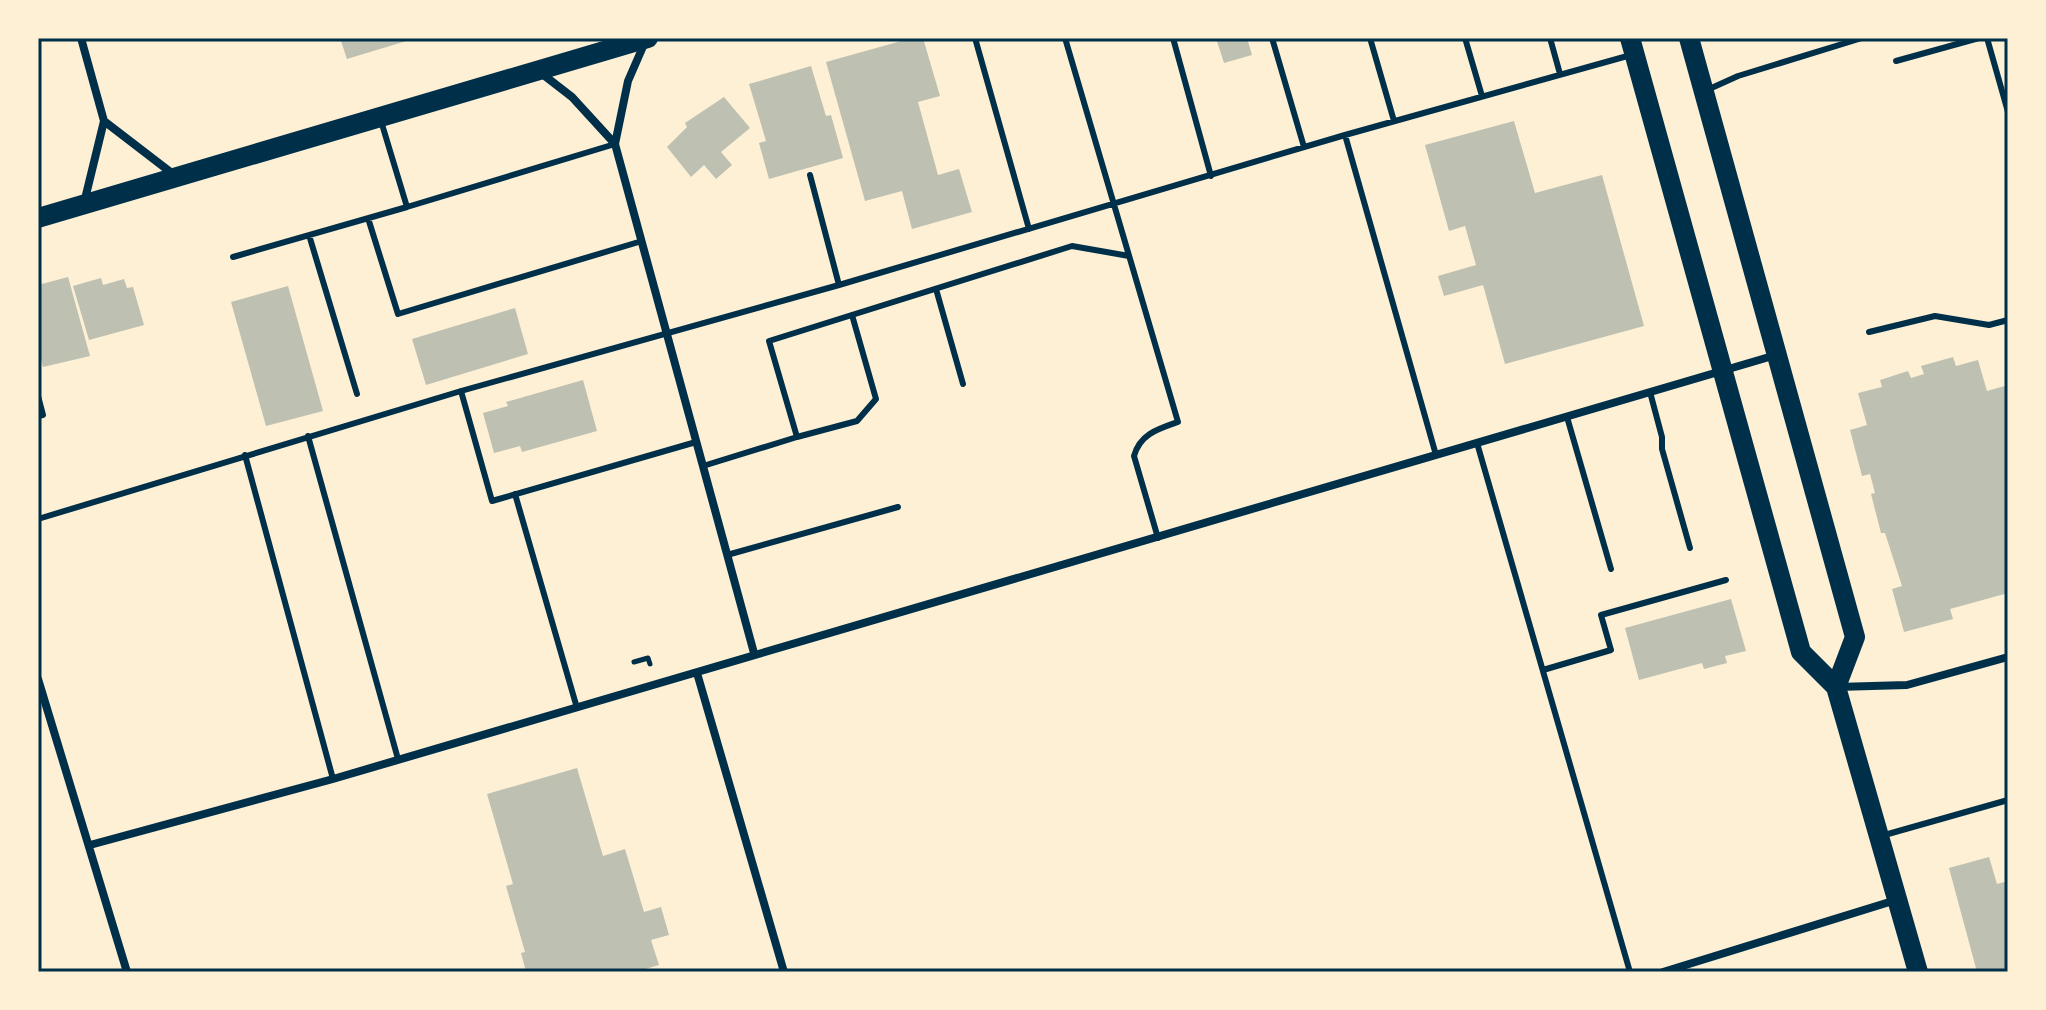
<svg xmlns="http://www.w3.org/2000/svg" width="2046" height="1010" font-family="'Varela Round',sans-serif">
	<style>
		.building { fill: #bec0b2 }
		.lines { fill: none; stroke-linecap: round; stroke-linejoin: round }
		.path { stroke: #003049; stroke-width: 5 }
		.service { stroke: #003049; stroke-width: 6 }
		.minor { stroke: #003049; stroke-width: 8 }
		.primary { stroke: #003049; stroke-width: 20 }
		.neatline { fill: none; stroke: #003049; stroke-width: 3 }
	</style>
	<rect width="100%" height="100%" fill="#fdf0d5"/>
	<path class="building" d="M340 38H413V39L347 59Z
		M912 38H923L940 96 918 102 938 175 959 169 972 212 912 229 902 191 865 201 826 62Z
		M1216 38H1247L1252 55 1224 63Z
		M811 66 826 116 831 115 843 158 769 179 759 143 766 141 749 84Z
		M724 97 750 128 721 152 732 165 716 179 704 165 691 177 667 147 687 127 685 123Z
		M1514 121 1535 193 1602 175 1644 326 1505 364 1483 285 1444 296 1438 276 1476 265 1465 226 1449 231 1425 145Z
		M68 277 90 356 43 367 38 349V285Z
		M101 278 103 285 124 279 127 288 133 287 144 325 89 340 73 286Z
		M288 286 323 411 266 426 231 302Z
		M515 308 528 354 426 385 412 339Z
		M1953 357 1956 366 1978 360 1987 391 2008 385V593L1950 609 1953 619 1904 632 1892 589 1902 586 1885 533H1881L1871 494 1875 493 1870 474 1862 476 1850 430 1867 425 1858 393 1882 387 1880 380 1908 371 1911 378 1924 374 1921 366Z
		M583 380 597 431 522 452 520 446 494 453 483 413 508 406 506 402Z
		M1731 599 1746 651 1725 656 1727 663 1704 669 1702 663 1639 680 1625 628Z
		M577 768 603 856 625 849 644 912 661 907 669 935 651 940 659 965 635 972H526L521 953 525 952 506 886 513 884 487 794Z
		M1989 857 1997 884 2008 881V972H1977L1949 868Z"/>
	<g class="lines">
		<path class="path" d="M634 662 648 658 650 664"/>
		<path class="service" d="M975 38 1029 229
			M1065 38 1178 422C1158 429 1140 434 1134 456L1158 538
			M1173 38 1211 176
			M1272 38 1304 147
			M1370 38 1394 121
			M1465 38 1482 96
			M1550 38 1560 74
			M1987 38 2008 112
			M1896 61 1979 38
			M1707 90 1738 76 1862 38
			M1345 135 1436 455
			M810 175 839 285
			M407 207 615 144
			M368 218 398 314 642 241
			M309 235 357 394
			M233 257 407 207 381 121
			M936 289 963 384
			M1869 332 1935 316 1989 325 2008 320
			M461 391 492 501 696 442
			M1650 392 1662 437V449L1690 548
			M38 396 43 415 38 416
			M1567 417 1611 569
			M308 436 398 759
			M797 437 857 421 876 399 852 315
			M1477 443 1630 972
			M245 455 333 779
			M703 466 797 437 769 341 1072 246 1129 256
			M515 494 577 708
			M38 519 461 391 839 285 1345 135 1631 55
			M727 555 898 507
			M1543 670 1611 650 1601 615 1726 580
			M1881 836 2008 800"/>
		<path class="minor" d="M81 38 104 121 84 203
			M645 42 628 81 615 144 754 653
			M541 73 572 97 615 144
			M104 121 173 174
			M697 673 784 972
			M38 679 127 972
			M1837 687 1907 685 2008 657
			M90 845 333 779 1776 355
			M1663 972 1896 900"/>
		<path class="primary" d="M1630 38 1801 652 1836 687 1918 972
			M1689 38 1855 637 1836 687
			M38 218 648 38"/>
	</g>
	<rect width="2046" height="1010" fill="none" stroke="#fdf0d5" stroke-width="80"/>
	<rect x="40" y="40" width="1966" height="930" class="neatline"/>
</svg>
